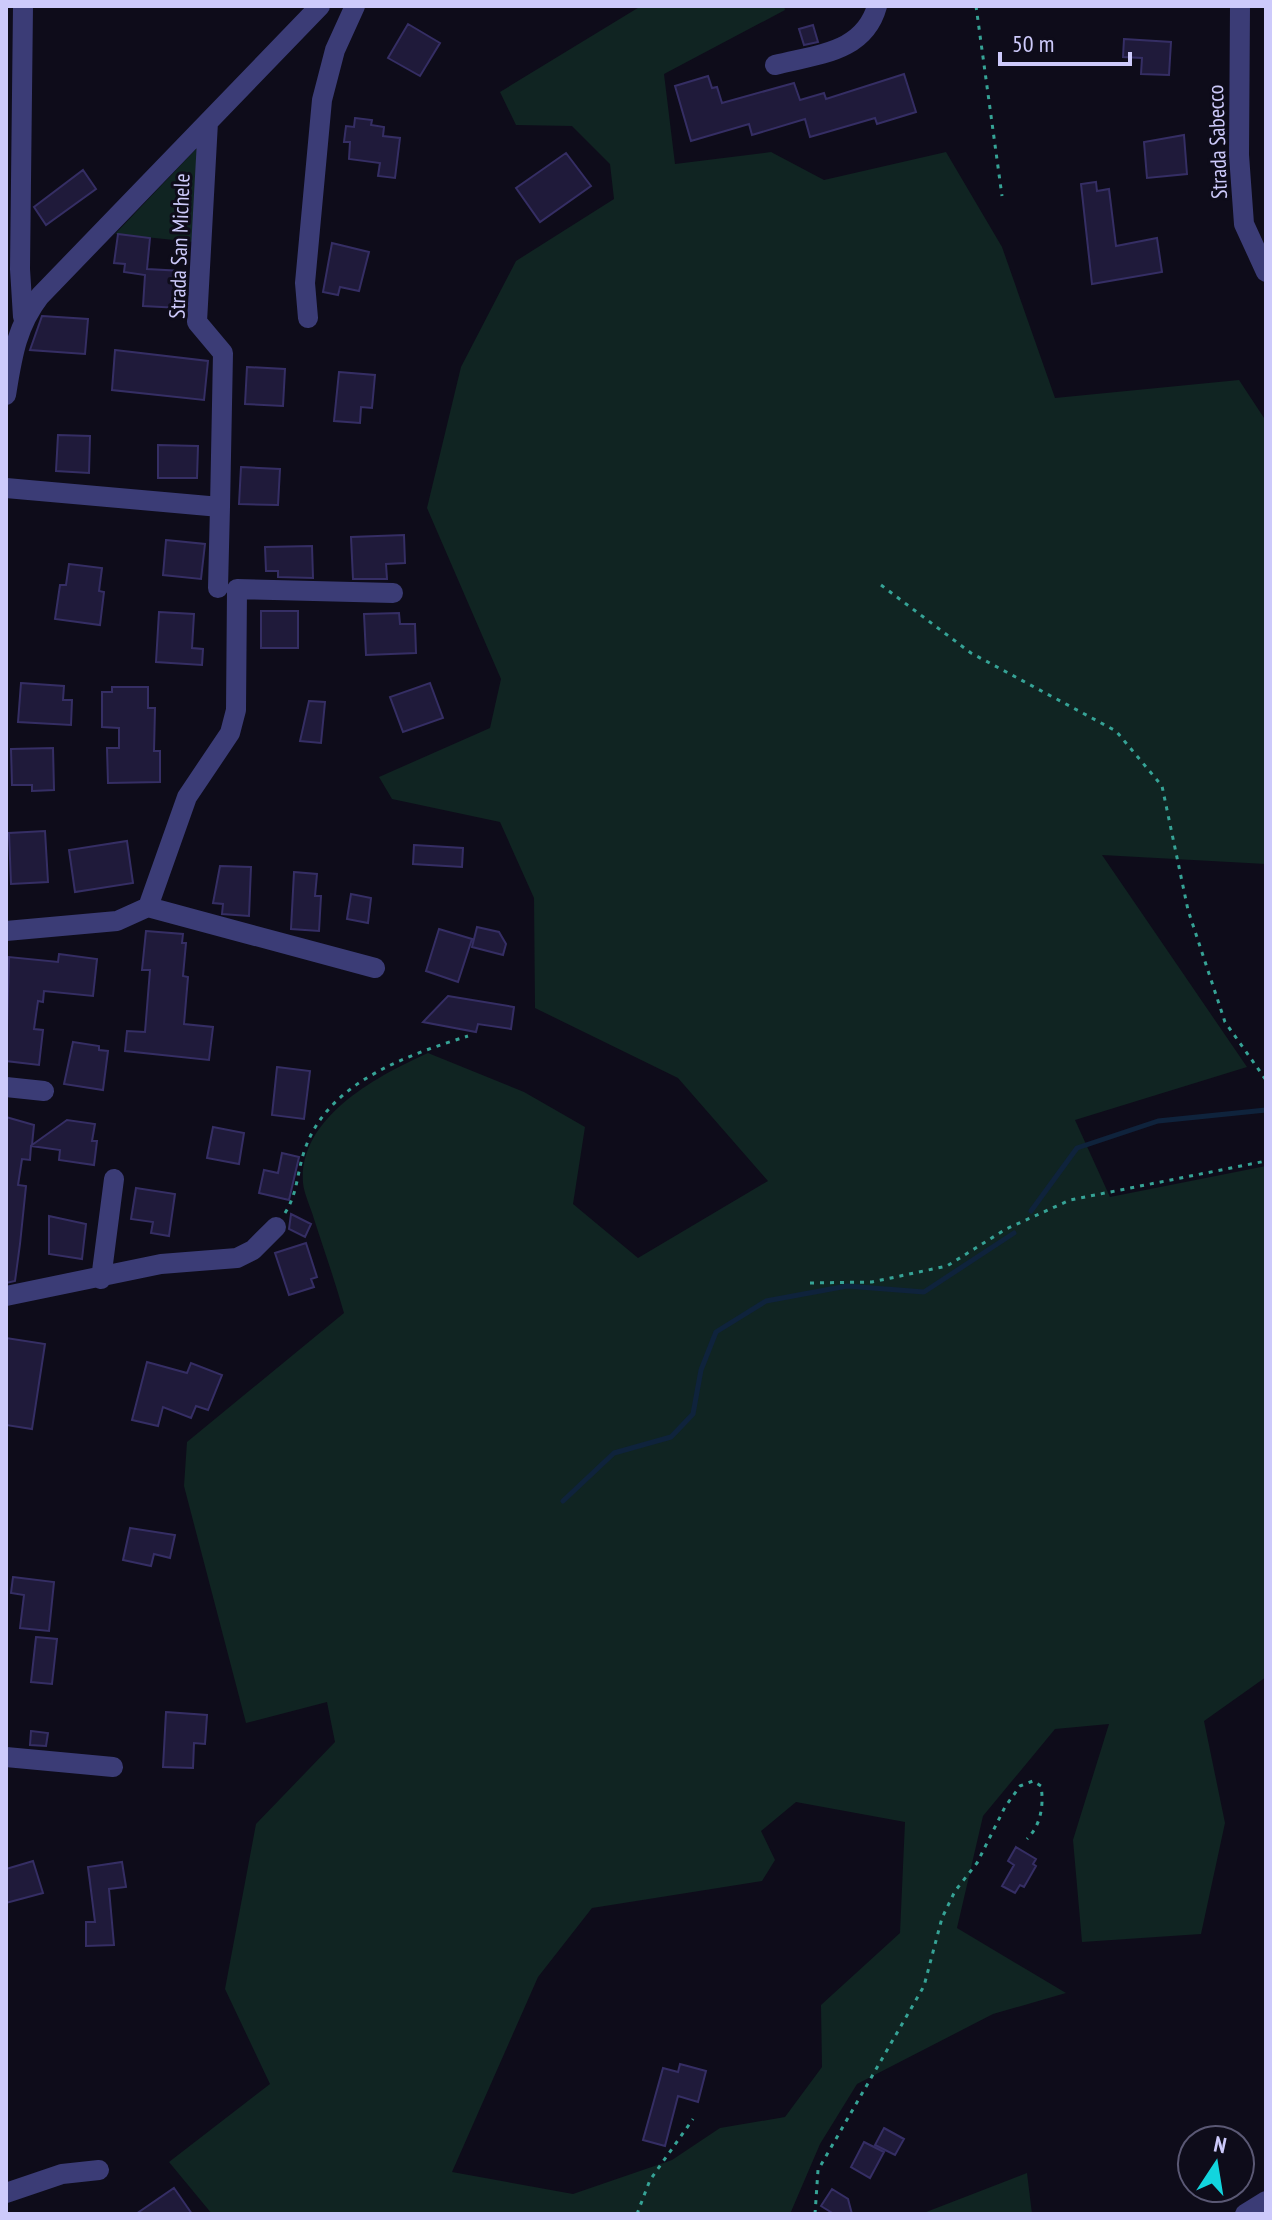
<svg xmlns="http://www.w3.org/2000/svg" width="1272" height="2220" font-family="'PT Sans Narrow',sans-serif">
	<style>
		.green { fill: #102422; fill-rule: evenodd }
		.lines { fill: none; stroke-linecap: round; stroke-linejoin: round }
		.stream { stroke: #0f233c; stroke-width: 5 }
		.building { fill: #1f1a3a; stroke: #352e64; stroke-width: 2 }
		.path { stroke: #36a396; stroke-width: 3; stroke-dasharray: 4 6; stroke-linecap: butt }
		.minor { stroke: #3b3c76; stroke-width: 20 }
		.labels { text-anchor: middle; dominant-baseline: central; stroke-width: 6; stroke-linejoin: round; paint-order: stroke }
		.street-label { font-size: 22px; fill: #cdcafb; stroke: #0e0c1a }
	</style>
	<rect width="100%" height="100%" fill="#0e0c1a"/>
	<path class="green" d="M641 6H784L785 10 664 74 675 164 771 152 824 180 946 152 1002 247 1055 398 1239 380 1266 421V864L1102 855 1247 1067 1075 1120 1110 1197 1266 1166V1677L1204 1721 1225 1823 1201 1934 1082 1942 1073 1840 1109 1724 1055 1729 983 1816 957 1928 1066 1993 993 2014 857 2084 820 2144 790 2214H212L169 2162 270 2084 225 1989 256 1824 335 1742 327 1702 246 1723 184 1486 187 1442 344 1313C335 1281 324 1250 314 1219 311 1208 304 1194 303 1183 298 1117 379 1075 428 1053L524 1092 585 1127 573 1204 638 1258 768 1181 678 1078 535 1008 534 898 500 822 392 799 379 777 490 728 501 679 427 508 461 367 516 261 614 199 610 164 572 126 516 125 500 92ZM796 1802 905 1822 900 1933 821 2005 822 2067 785 2117 720 2128 672 2160 573 2194 452 2172 538 1977 592 1908 762 1881 775 1860 761 1831Z
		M197 148 194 242 115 234Z
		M1027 2173 1032 2214H921Z"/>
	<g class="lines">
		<path class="stream" d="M1031 1211 1077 1148 1158 1121 1266 1110
			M563 1501 614 1453 671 1437 693 1414 701 1370 716 1332 766 1301 847 1286 924 1292 1014 1233"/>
	</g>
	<path class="building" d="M408 24 440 43 420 76 388 58Z
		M813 25 818 42 804 45 799 29Z
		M1124 39 1171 42 1169 75 1141 74 1142 58 1123 57Z
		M904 74 916 112 877 124 875 118 810 137 805 119 752 135 749 124 691 141 675 86 708 76 712 88 717 87 722 103 794 83 800 100 824 93 826 99Z
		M355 118 372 120 371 125 384 127 383 136 400 138 395 178 378 176 380 163 349 159 350 142H344L346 126 354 127Z
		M1184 135 1187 174 1147 178 1144 142Z
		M566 153 591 186 540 222 516 188Z
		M83 170 96 189 46 225 34 207Z
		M1096 182 1097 191 1109 189 1116 246 1157 238 1162 272 1092 284 1081 184Z
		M118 234 150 238 147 269 183 271 180 308 143 306 145 275 124 272 125 264 114 263Z
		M332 243 369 252 359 291 340 287 338 295 323 292Z
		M42 316 88 319 85 354 30 350Z
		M115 350 208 361 204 400 112 390Z
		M247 367 285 369 283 406 245 404Z
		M339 372 375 375 372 408 361 407 360 423 334 421Z
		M58 435 90 436 89 473 56 471Z
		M158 445 198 446 197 478H158Z
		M241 467 280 469 278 505 239 504Z
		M404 535 405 563 386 564 387 579H353L351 537Z
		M166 540 205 544 201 579 163 575Z
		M312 546 313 578 278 577V571H266L265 547Z
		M69 564 102 568 99 591 104 592 100 625 55 619 60 585H66Z
		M261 611H298V648H261Z
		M159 612 194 614 192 648 203 649 202 665 156 662Z
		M399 613 400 624H415L416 653 366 655 364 614Z
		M21 683 64 686 63 700H72L71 725 18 722Z
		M430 683 443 718 403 732 390 697Z
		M112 687H148V708H155L154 751H160V782L108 783 107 748H119V728L102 727V692H112Z
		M309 701 325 702 321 743 300 741Z
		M53 748 54 790 32 791V785H12L11 749Z
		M45 831 48 882 11 884 9 833Z
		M127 841 133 883 75 892 69 850Z
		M414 845 463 848 462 867 413 864Z
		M220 866 251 867 249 916 222 914 223 904 213 903Z
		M294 872 317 874 315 896H321L319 931 291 929Z
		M351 894 371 898 368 923 347 919Z
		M477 927 499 932 506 944 503 955 472 947Z
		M439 929 472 939 458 982 426 971Z
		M146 931 183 934 182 943H186L183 976 188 977 184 1024 213 1027 209 1060 125 1051 127 1031 145 1032 150 970H142Z
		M59 954 97 959 93 996 44 991 43 1002 38 1001 34 1029 43 1030 39 1065 6 1061 9 957 58 962Z
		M448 996 514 1007 511 1029 478 1024 476 1032 423 1022Z
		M73 1042 99 1046V1050L108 1051 103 1090 64 1084Z
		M277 1067 310 1071 304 1119 272 1115Z
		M6 1117 34 1125 32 1145 67 1120 95 1124 92 1141H97L94 1165 59 1160 60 1150 31 1146 30 1160 22 1159 18 1185 26 1186 20 1244 15 1281 6 1283Z
		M213 1127 244 1133 239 1164 207 1158Z
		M282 1153 299 1157 289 1200 259 1193 264 1170 278 1173Z
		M136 1188 175 1194 169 1236 151 1233 153 1222 131 1219Z
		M291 1214 311 1224 305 1237 289 1229Z
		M49 1216 86 1224 82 1259 49 1254Z
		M306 1243 317 1277 311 1279 314 1287 289 1295 275 1253Z
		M6 1338 45 1344 32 1429 6 1425Z
		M147 1362 187 1373 191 1363 222 1375 208 1410 196 1406 191 1418 163 1407 158 1426 132 1420Z
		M130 1528 175 1535 170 1558 154 1554 151 1566 123 1560Z
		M13 1577 54 1582 49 1631 20 1628 24 1595 11 1593Z
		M36 1637 57 1639 52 1684 31 1682Z
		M166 1712 207 1715 205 1744 194 1743 193 1768 163 1767Z
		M31 1731 48 1733 46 1746 30 1745Z
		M1016 1847 1036 1859 1033 1864 1036 1866 1024 1887 1020 1885 1015 1893 1002 1886 1014 1865 1008 1861Z
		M33 1861 43 1893 6 1903V1869Z
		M122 1862 126 1887 109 1889 114 1945 86 1946V1922H95L88 1867Z
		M680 2064 706 2071 698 2102 678 2096 665 2146 643 2140 663 2068 678 2072Z
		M884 2128 904 2139 895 2155 875 2145Z
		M864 2142 884 2152 870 2178 851 2167Z
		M174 2188 192 2214H136Z
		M832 2189 848 2199 852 2214H834L821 2206Z"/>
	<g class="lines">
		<path class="path" d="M976 6 1002 196
			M881 585 971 653 1116 731 1162 786 1188 910 1225 1022 1266 1080
			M285 1213C298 1193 297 1171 305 1149 328 1082 408 1055 468 1036
			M810 1283 872 1282 947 1266 1006 1229 1070 1200 1266 1161
			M637 2214 650 2180 693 2119
			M815 2214 818 2170 924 1986 942 1918 955 1891 977 1863 1005 1807 1020 1786 1033 1781 1041 1786C1044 1805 1041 1825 1027 1839"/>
		<path class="minor" d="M1240 6 1239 155 1244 224 1266 272
			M775 65C817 54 864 53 877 6
			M23 317 20 269 23 6
			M308 318 305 283 322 100 335 50 355 6
			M6 395C12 358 16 327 40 296L320 6
			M6 488 220 507 223 353 197 322 208 122
			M218 588 220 507
			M148 907 375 968
			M6 931 117 921 148 907 187 797 230 733 236 710 237 589 393 593
			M6 1087 44 1091
			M101 1279 114 1179
			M6 1296 161 1264 237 1258 253 1250 276 1227
			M6 1757 113 1767
			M6 2193 62 2174 99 2170
			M1245 2214 1266 2201"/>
	</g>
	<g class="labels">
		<g class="street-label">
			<text transform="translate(1217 142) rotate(-92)">Strada Sabecco</text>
			<text transform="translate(179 246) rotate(-88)">Strada San Michele</text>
		</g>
	</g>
	<rect width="1272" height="2220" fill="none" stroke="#cdcafb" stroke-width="16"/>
	<g transform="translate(1216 2164) rotate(12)"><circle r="38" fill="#0e0c1a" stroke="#5a5874" stroke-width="2"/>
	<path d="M0-6L14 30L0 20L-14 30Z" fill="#12d5de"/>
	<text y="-12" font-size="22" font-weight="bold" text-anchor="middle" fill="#cdcafb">N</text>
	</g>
	<path d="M1000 52v12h130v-12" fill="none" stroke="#cdcafb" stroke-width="4"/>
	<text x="1012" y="52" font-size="24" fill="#cdcafb" stroke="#0e0c1a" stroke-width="6" paint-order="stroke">50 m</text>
</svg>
